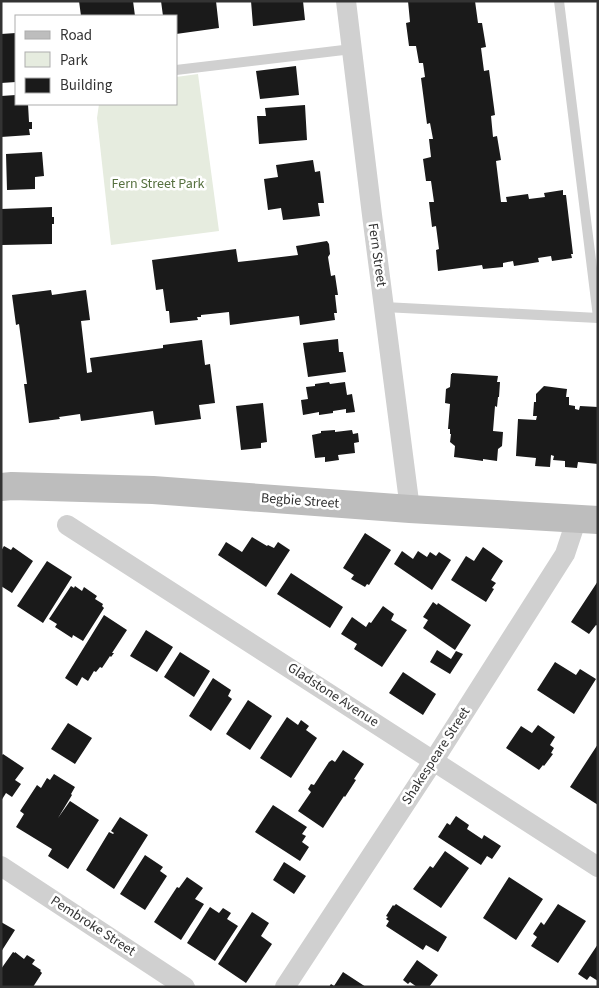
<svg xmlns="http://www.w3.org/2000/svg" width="599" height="988" font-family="'Source Sans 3',sans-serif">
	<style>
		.green { fill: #e6ecdf }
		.building { fill: #1a1a1a }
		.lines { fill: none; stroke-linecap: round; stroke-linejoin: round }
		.lane { stroke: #d0d0d0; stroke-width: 10 }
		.street { stroke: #d0d0d0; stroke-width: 20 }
		.secondary { stroke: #bdbdbd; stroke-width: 28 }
		.labels { text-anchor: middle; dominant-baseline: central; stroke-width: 5; stroke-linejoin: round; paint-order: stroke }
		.park-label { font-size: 14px; fill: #56703f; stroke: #fff }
		.street-label { font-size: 14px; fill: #333; stroke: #fff }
	</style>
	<rect width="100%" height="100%" fill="#fff"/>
	<path class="green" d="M198 74 219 231 111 245 97 118 99 104H176V77Z"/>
	<path class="building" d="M79 1H133L135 16H81Z
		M161 1H216L219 28 176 34V16H163Z
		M251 1H303L305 20 253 26Z
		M408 1H475L478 23H482L486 47 481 48 484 71 489 70 495 115 491 116 493 137 497 136 501 160 496 161 501 202H507L506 197 528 194 529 199 545 197 544 193 563 190V195H566L573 254H571L572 258 552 261 551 256 538 258 539 262 514 266 513 261 503 263V267L483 269 482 265 438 271 436 250 439 249 436 226 432 227 429 202H434L431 181H426L423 159 431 157 429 139H433L430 123 427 124 421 78 425 77 423 63H419L416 46H409L406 23 410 22Z
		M16 33V82L1 83V34Z
		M296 66 299 95 260 99 256 71Z
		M16 95V104H28L29 122H32V129H29L30 135 1 137V96Z
		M305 105 307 140 259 144 257 116H266L265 108Z
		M42 152 44 176 35 177V189L7 190 6 154Z
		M313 160 315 172 320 171 324 203H318L320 216 283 220 281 208 268 210 264 179 278 177 276 165Z
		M52 207V217H54V224H52V244L2 245 1 209Z
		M327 241 329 244 330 254 328 257 331 276 335 275 338 295H335L337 313H334L335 320 300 325 299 316 230 325 229 312 201 315V317H197L198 320 170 323 169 311H166L163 289 156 290 152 260 236 249 238 262 298 255 296 246Z
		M51 290 52 295 86 290 90 320 81 321 87 373 92 372 90 358 163 348V345L202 340 205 365 210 364 215 403 199 405 201 419 155 425 153 411 81 421 80 414 59 417 60 419 29 423 24 384H27L19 324 16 325 12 295Z
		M338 339 339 352H343L346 372 308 377 303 343Z
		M452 373 498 376 497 382H500L499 397H498L497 407 495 406 493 431 503 432 502 446 498 449 497 461 483 459V461L454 457 455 446 450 442 451 434H450V429H448L450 404 445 403 446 389 450 387 451 374H452Z
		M329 382 330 384 345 382 347 395 352 394 355 412 346 413V409L333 411V413L319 415V412L303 415 301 400 308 399 306 387 315 386V384Z
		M544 386 567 389 566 397H569V405L575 406V409L579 410 580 406 598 407V464L578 462 577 468 565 467V461L553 460 554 456 551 455 550 467 535 466 536 458 516 456 518 419 536 420 537 416H533L534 402H536V394Z
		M263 403 267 442 261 443V448L241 450 236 406Z
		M335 430V432L352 430 353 434 358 433 359 442 354 443 355 453 338 455 339 460 325 462V457L315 458 312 435 321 433V431Z
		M365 533 391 550 369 585 367 584 365 587 351 579 354 575 343 568Z
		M252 537 267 546 268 545 274 548 278 542 290 550 266 587 218 555 226 542 242 552Z
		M4 546 11 550 13 547 33 561 12 593 1 586V551Z
		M483 547 503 561 491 580 496 583 492 588 494 589 486 602 451 580 466 556 474 561Z
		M402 551 413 559 418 551 427 557 430 552 436 556 439 552 451 560 432 590 394 564Z
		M47 561 72 577 43 623 17 606Z
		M291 573 343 607 330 628 277 594Z
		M598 581V626L596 625 589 634 571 622Z
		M71 586 74 588 75 586 82 591 84 587 97 596 95 599 103 604 102 606 104 608 83 641 73 635 72 638 55 627 57 624 49 619Z
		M433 602 437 605 438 603 471 625 455 650 423 628 428 620 423 617Z
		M383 606 394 614 391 620 407 630 382 667 354 649 357 644 341 634 352 617 366 627 369 622 371 623Z
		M104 615 127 630 112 653H114L111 657 110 656 102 668 100 667 96 672 94 671 88 681 82 677 77 686 65 678Z
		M146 630 173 647 157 672 130 656Z
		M437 650 451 659 456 651 463 654 450 674 430 662Z
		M180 652 210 671 194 697 164 677Z
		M555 662 576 675 580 669 596 679 574 714 537 690Z
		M403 672 436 694 423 715 389 693Z
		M213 678 231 690 228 696 232 699 211 731 189 716Z
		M248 700 272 716 250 750 226 734Z
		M287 717 298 725 301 720 309 726 306 730 317 738 291 778 260 758Z
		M68 723 92 738 75 764 51 749Z
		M538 725 555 737 550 745 554 748 551 753 553 754 544 766 543 765 539 770 506 748 521 726 532 733Z
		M598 744V805L570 787Z
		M343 750 364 764 354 779 356 780 345 797 344 796 323 828 298 811 311 792 308 789 311 784 314 785 329 762 332 760 335 762Z
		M3 754 24 768 15 780 21 784 12 797 6 793 1 801V756Z
		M54 774 75 787 71 794 72 795 58 818 70 801 99 820 68 869 48 856 52 849 16 827 24 814 20 811 37 785 41 788 47 778 50 780Z
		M273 805 307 827 302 834 306 836 302 842 309 847 300 861 255 832Z
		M456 816 469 825 467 829 482 839 484 835 501 846 492 859 487 856 481 865 438 837 447 823 450 825Z
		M120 817 148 835 114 889 86 870 109 832 113 834 114 833 111 831Z
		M445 851 469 868 441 908 413 889 430 866 433 868Z
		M145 855 163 867 160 871 167 876 145 910 120 894Z
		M284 862 306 876 294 894 273 880Z
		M187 877 203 888 195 899 204 904 181 940 154 922 177 887 179 888Z
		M509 877 543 899 516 940 483 918Z
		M396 904 447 937 438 952 426 945 423 950 386 926 389 921 386 919 388 917 386 916 393 905 394 906Z
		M558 904 586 921 558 963 531 946 537 937 533 934 541 922 544 925Z
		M210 907 219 913 223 908 231 913 227 919 238 926 215 961 187 943Z
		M252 912 269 923 261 936 272 944 246 983 218 964Z
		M1 922 15 930 1 952Z
		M598 944V981L590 976 587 980 578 974Z
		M13 952 15 953V952L24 959 27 955 35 960 32 964 41 970 40 971 42 973 33 987H1V969Z
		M417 960 438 975 429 987H417L410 982 408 984 403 980Z
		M343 972 366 987H329L331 984 334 986Z"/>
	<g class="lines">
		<path class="lane" d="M559 1 598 317
			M176 70 352 49
			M384 307 598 318"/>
		<path class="street" d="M346 1 372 215 410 509
			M67 525 598 867
			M1 866 185 987
			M285 987 434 760 565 554 577 518"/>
		<path class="secondary" d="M1 487 12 486 153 490 410 509 598 520"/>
	</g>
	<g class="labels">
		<g class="park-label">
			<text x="158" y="184">Fern Street Park</text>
		</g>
		<g class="street-label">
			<text transform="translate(377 255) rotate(82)">Fern Street</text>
			<text transform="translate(300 501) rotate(4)">Begbie Street</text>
			<text transform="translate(333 695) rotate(33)">Gladstone Avenue</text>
			<text transform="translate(436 756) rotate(-57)">Shakespeare Street</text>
			<text transform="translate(93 926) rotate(33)">Pembroke Street</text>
		</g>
	</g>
	<rect width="599" height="988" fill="none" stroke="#333333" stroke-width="5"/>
	<rect x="15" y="15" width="162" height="90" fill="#ffffff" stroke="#adadad"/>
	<rect x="25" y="31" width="25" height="8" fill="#bdbdbd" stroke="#adadad"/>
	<text x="60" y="40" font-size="15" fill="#333333">Road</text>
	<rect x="25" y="52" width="25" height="15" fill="#e6ecdf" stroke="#adadad"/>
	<text x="60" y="65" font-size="15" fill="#333333">Park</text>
	<rect x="25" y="78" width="25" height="15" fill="#1a1a1a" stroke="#adadad"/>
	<text x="60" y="90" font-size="15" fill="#333333">Building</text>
</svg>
